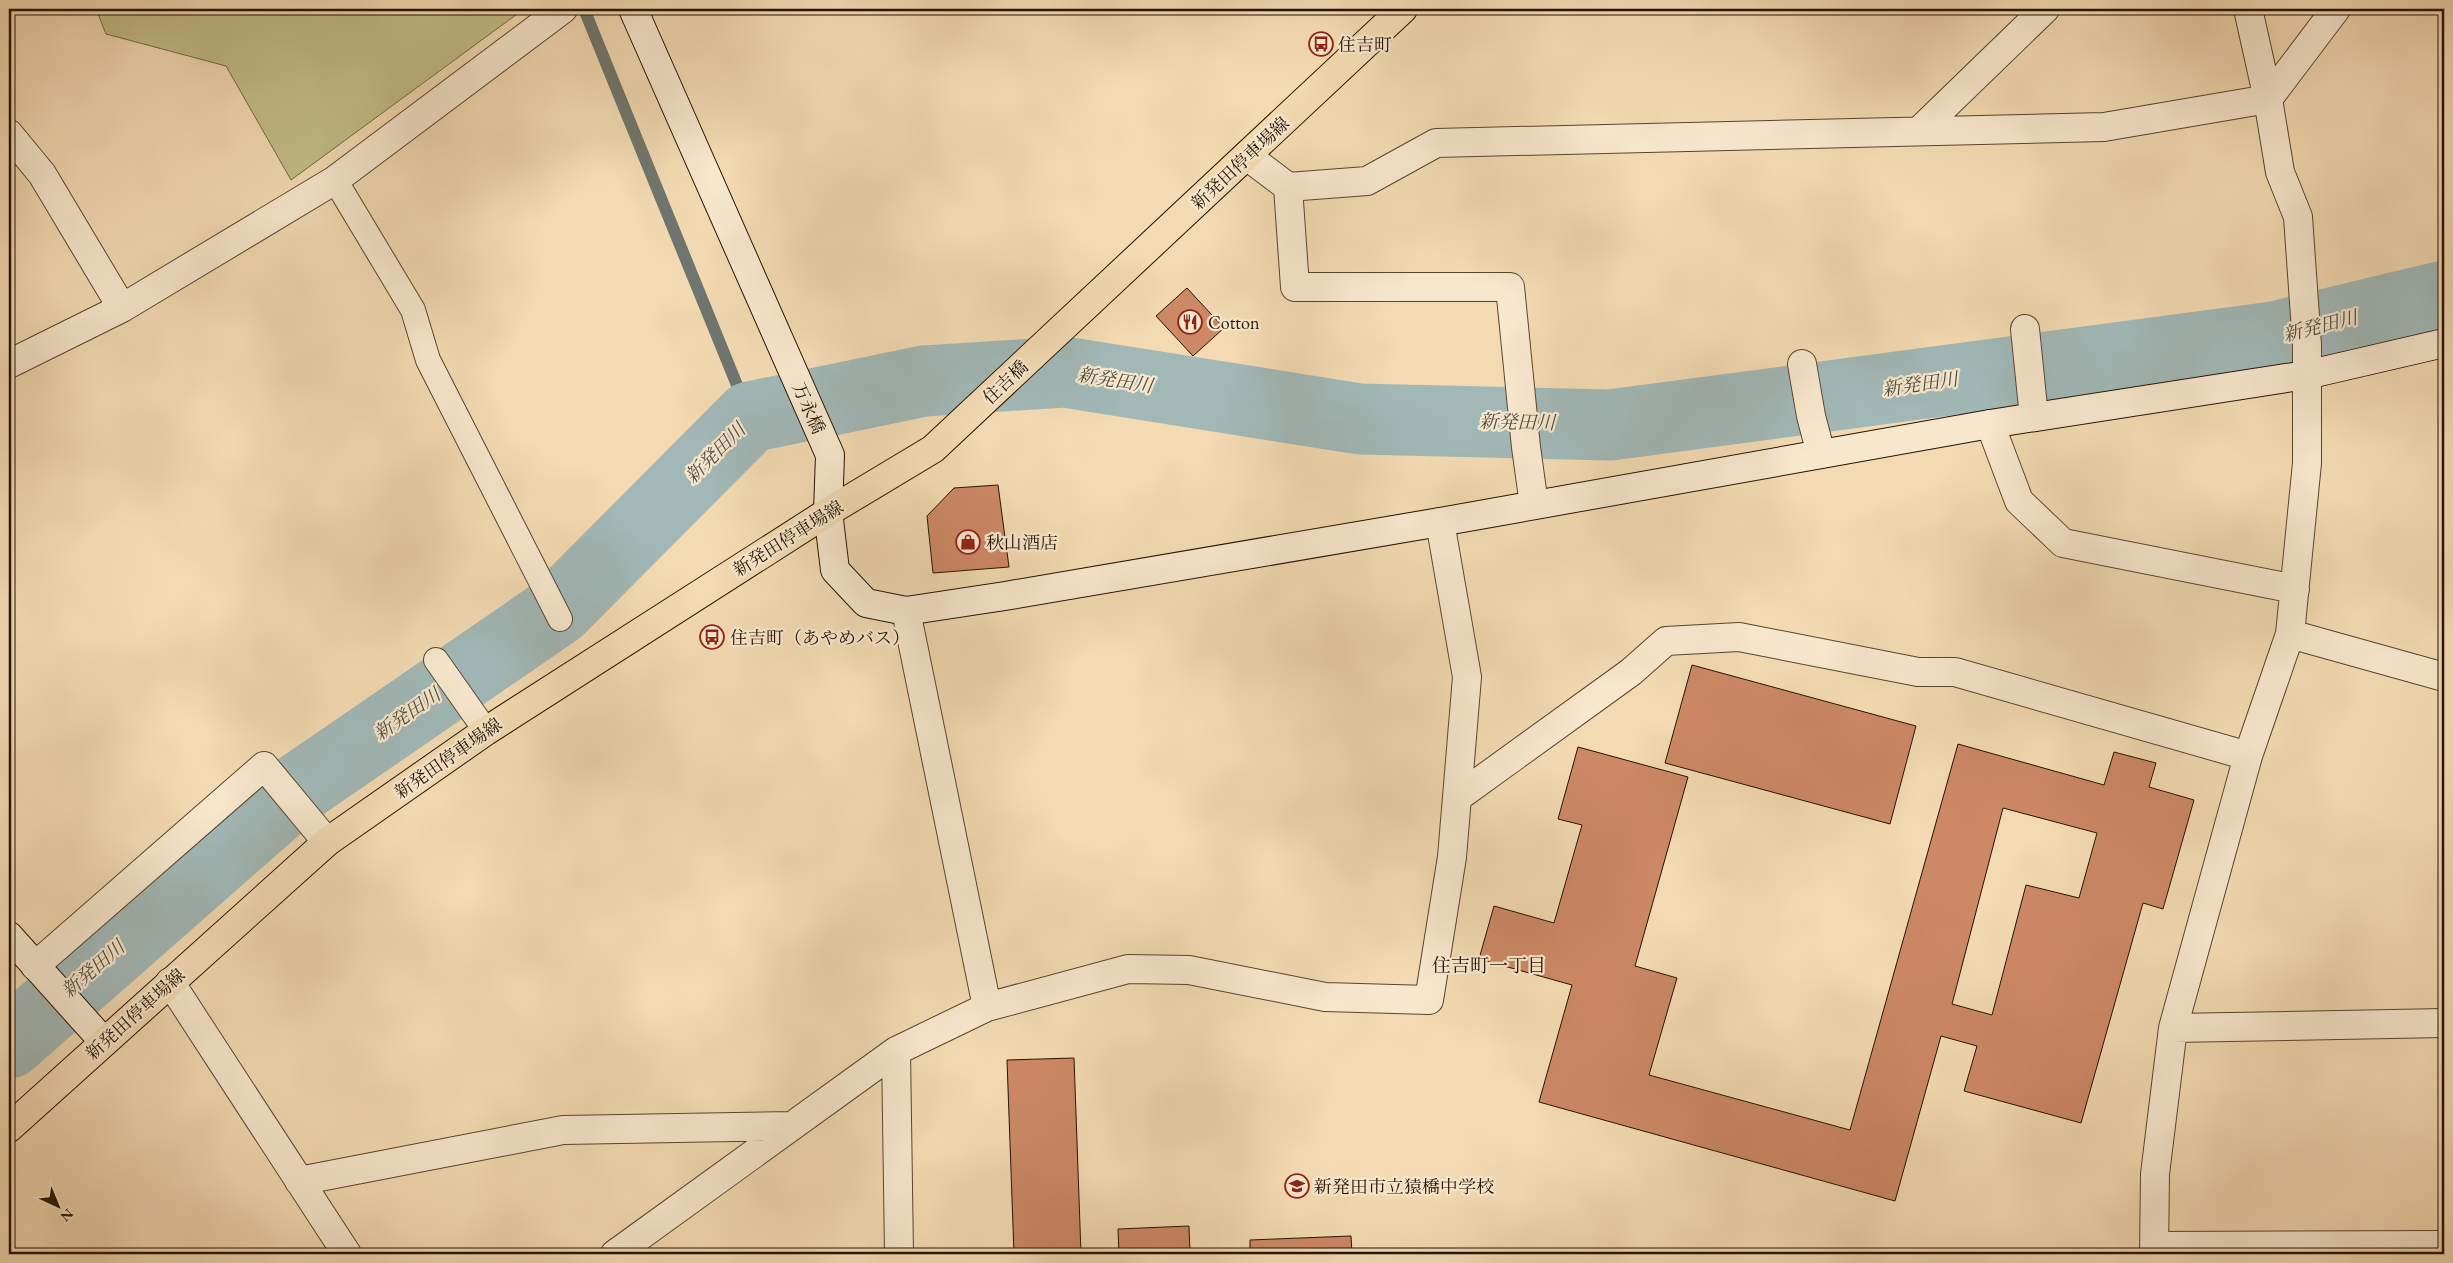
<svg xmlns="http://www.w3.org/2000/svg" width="2453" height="1263" font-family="'EB Garamond','Noto Serif JP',serif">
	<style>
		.green { fill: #c2bd87; stroke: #736844 }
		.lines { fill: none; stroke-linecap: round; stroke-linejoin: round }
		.stream { stroke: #6f766e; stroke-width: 12 }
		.river { stroke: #a1b8b7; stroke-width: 71 }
		.building { fill: #cd8866; stroke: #241300; fill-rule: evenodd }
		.lane-casing { stroke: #58452c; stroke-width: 26 }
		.street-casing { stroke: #58452c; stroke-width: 30 }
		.secondary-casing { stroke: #241300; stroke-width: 30 }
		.primary-casing { stroke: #241300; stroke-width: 30 }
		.lane { stroke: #f7e7cd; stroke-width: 24 }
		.street { stroke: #f7e7cd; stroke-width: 28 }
		.secondary { stroke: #f7e7cd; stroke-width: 28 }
		.primary { stroke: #f3dab2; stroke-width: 28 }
		.labels { text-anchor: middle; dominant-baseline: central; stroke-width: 4.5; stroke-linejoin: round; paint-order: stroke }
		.poi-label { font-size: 18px; fill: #241300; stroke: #f7e7cd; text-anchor: start }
		.street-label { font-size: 18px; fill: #241300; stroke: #f7e7cd }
		.water-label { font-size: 19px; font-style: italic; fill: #504d40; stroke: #f7e7cd }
		.neighbourhood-label { font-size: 19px; fill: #241300; stroke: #f7e7cd }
	</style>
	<rect width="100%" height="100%" fill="#f3dab2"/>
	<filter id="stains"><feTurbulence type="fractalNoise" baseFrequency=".004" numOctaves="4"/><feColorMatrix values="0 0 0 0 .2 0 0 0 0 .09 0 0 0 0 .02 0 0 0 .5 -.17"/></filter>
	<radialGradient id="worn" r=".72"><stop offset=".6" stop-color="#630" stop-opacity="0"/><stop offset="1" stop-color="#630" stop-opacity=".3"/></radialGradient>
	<path class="green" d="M96 9H524L291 180 226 66 106 34Z"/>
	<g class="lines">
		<path class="stream" d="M584 9 750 417"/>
		<path class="river" d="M9 1043 299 788 558 610 750 417 924 381 1064 372 1360 419 1610 425 2274 337 2444 296"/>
	</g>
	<path class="building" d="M1187 288 1224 328 1193 356 1156 316Z
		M998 485 1009 567 933 573 927 516 954 488Z
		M1692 665 1916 726 1890 824 1665 763Z
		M1958 744 2104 785 2114 752 2156 763 2149 787 2194 800 2163 909 2143 903 2081 1123 1964 1091 1977 1046 1941 1036 1895 1201 1539 1102 1572 985 1479 959 1494 906 1554 923 1582 825 1558 819 1578 747 1688 777 1635 966 1677 978 1649 1075 1850 1130ZM2003 808 2097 833 2079 898 2026 885 1992 1015 1952 1004Z
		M1074 1058 1081 1254H1014L1007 1060Z
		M1189 1226 1190 1254H1119L1118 1229Z
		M1351 1236 1352 1254H1250V1240Z"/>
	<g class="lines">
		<g class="lane-casing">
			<path id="lane" d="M335 180 413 310 428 360 560 619
				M436 660 486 731
				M2154 1244 2444 1243"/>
		</g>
		<g class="street-casing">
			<path id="street" d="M1919 131 2045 9
				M9 134 42 174 122 308
				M1247 156 1288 187 1367 181 1436 143 2104 127 2268 99 2336 9
				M1288 187 1295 287H1510L1526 447 1534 505
				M2025 329 2034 417
				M9 364 122 308 335 180 563 9
				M1802 364 1811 416 1821 454
				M1990 424 2019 501 2063 543 2295 589
				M906 611 987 1007
				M2290 634 2444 677
				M1458 797 1631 672 1666 641 1739 637 1918 672H1955L2248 756
				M35 966 264 766 327 842
				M170 982 347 1254
				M2173 1028 2444 1023
				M896 1051 899 1254
				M299 1181 563 1130 792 1126
				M615 1254 896 1051 987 1007 1128 969 1189 970 1325 997 1429 1000 1452 857 1467 677 1440 522
				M2154 1254 2155 1174 2173 1028 2248 756 2290 634 2307 463V345L2298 217 2280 172 2268 99 2248 9"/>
		</g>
		<g class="secondary-casing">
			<path id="secondary" d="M633 9 830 455 828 512 835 570 866 603 906 611 1005 596 1440 522 1990 424 2306 375 2444 343
				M9 936 104 1042"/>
		</g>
		<g class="primary-casing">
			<path id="primary" d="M9 1128 327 842 486 731 828 512 933 449 1403 9"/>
		</g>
		<use href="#lane" class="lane"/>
		<use href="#street" class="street"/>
		<use href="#secondary" class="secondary"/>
		<use href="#primary" class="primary"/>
	</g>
	<defs>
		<g id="bus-ring" transform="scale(1.25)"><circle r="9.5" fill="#f7e7cd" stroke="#8f2418" stroke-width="1.5"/><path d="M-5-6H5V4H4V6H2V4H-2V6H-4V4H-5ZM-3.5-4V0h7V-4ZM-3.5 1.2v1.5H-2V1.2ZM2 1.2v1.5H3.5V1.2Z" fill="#8f2418"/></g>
		<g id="restaurant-ring" transform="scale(1.25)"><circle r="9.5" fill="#f7e7cd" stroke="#8f2418" stroke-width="1.5"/><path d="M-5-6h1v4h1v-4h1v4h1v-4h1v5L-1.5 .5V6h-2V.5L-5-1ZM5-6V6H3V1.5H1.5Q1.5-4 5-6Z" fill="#8f2418"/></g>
		<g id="shop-ring" transform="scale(1.25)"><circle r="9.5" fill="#f7e7cd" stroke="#8f2418" stroke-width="1.5"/><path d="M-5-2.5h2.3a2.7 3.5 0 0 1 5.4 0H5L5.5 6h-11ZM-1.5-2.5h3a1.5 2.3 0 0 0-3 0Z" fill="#8f2418"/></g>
		<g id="school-ring" transform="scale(1.25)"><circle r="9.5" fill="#f7e7cd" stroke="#8f2418" stroke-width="1.5"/><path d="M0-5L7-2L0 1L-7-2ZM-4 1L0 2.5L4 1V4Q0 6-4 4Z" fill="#8f2418"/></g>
	</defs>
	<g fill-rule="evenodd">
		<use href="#bus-ring" x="1321" y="44"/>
		<use href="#restaurant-ring" x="1190" y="322"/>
		<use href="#shop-ring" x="968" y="542"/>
		<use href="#bus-ring" x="712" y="637"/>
		<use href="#school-ring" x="1297" y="1186"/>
	</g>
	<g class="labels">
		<g class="poi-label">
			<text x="1338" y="44">住吉町</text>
			<text x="1208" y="322">Cotton</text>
			<text x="986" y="542">秋山酒店</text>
			<text x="730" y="637">住吉町（あやめバス）</text>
			<text x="1314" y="1186">新発田市立猿橋中学校</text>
		</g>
		<g class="street-label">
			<text transform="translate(1240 163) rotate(-43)">新発田停車場線</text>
			<text transform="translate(1005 382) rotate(-43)">住吉橋</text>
			<text transform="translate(809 408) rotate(66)">万永橋</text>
			<text transform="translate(788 538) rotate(-32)">新発田停車場線</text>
			<text transform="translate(448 758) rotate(-35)">新発田停車場線</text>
			<text transform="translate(135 1014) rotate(-42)">新発田停車場線</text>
		</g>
		<g class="water-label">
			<text transform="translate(2320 326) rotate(-14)">新発田川</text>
			<text transform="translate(1115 380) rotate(9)">新発田川</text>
			<text transform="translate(1920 384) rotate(-8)">新発田川</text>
			<text transform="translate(1517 422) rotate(1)">新発田川</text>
			<text transform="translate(715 453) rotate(-45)">新発田川</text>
			<text transform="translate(407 714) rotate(-35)">新発田川</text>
			<text transform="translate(93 969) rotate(-41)">新発田川</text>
		</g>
		<g class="neighbourhood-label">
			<text x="1489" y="965">住吉町一丁目</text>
		</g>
	</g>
	<rect width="2453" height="1263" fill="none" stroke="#f3dab2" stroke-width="30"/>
	<rect x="10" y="10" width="2433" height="1243" fill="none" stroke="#241300" stroke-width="2.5"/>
	<rect x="15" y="15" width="2423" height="1233" fill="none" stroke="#241300"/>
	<g transform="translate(58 1206) rotate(136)" stroke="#f7e7cd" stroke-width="4" paint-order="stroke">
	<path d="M0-4L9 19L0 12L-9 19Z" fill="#241300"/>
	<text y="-8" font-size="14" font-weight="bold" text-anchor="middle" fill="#241300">N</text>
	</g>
	<rect width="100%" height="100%" filter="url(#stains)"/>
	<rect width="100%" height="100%" fill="url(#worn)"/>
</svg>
